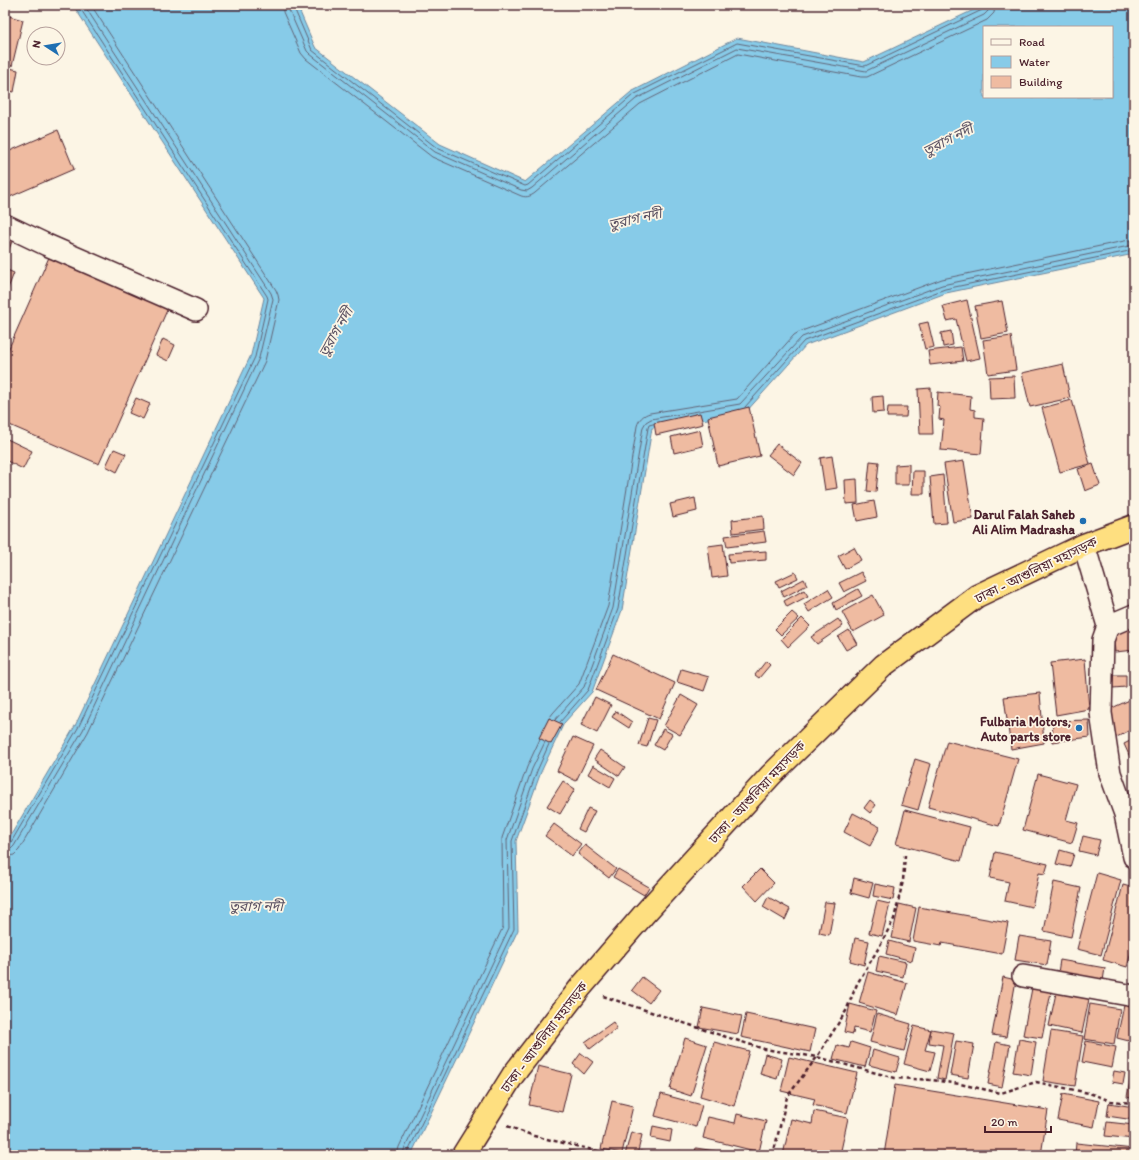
<svg xmlns="http://www.w3.org/2000/svg" width="1139" height="1160" font-family="Itim,'Noto Sans Bengali',sans-serif">
	<style>
		.water { fill: #87cbe8; stroke: #6f869c; fill-rule: evenodd }
		.lines { fill: none; stroke-linecap: round; stroke-linejoin: round }
		.shore { stroke: #626477; stroke-width: 1 }
		.building { fill: #efbba1; stroke: #4a1f2b }
		.minor-casing { stroke: #4a1f2b; stroke-width: 24 }
		.trunk-casing { stroke: #4a1f2b; stroke-width: 25 }
		.path { stroke: #4a1f2b; stroke-width: 2.5; stroke-dasharray: 4 3; stroke-linecap: butt }
		.minor { stroke: #fcf5e5; stroke-width: 21 }
		.trunk { stroke: #fedf80; stroke-width: 22 }
		.poi-dot { fill: #1f6fb2; stroke: #fcf5e5; stroke-width: 1.5 }
		.labels { text-anchor: middle; dominant-baseline: central; stroke-width: 3.5; stroke-linejoin: round; paint-order: stroke }
		.poi-label { font-size: 13px; font-weight: bold; fill: #4a1f2b; stroke: #fcf5e5; text-anchor: end }
		.street-label { font-size: 13px; fill: #4a1f2b; stroke: #fcf5e5 }
		.water-label { font-size: 14px; font-style: italic; fill: #5c5364; stroke: #fcf5e5 }
	</style>
	<rect width="100%" height="100%" fill="#fcf5e5"/>
	<filter id="ink" filterUnits="userSpaceOnUse"><feTurbulence type="fractalNoise" baseFrequency=".025" numOctaves="2"/><feDisplacementMap in="SourceGraphic" scale="8" xChannelSelector="R" yChannelSelector="G"/><feConvolveMatrix kernelMatrix="1 2 1 2 8 2 1 2 1" color-interpolation-filters="sRGB"/></filter>
	<g filter="url(#ink)">
		<path class="water" d="M73 5H297L315 47 440 144 525 182 631 92 737 38 864 62 984 5H1134V254L946 293 806 345 745 413 652 428 622 610 592 692 564 723 541 772 516 841 518 930 411 1155H5V845L75 726 251 355 264 298ZM984 27H1112V97H984Z"/>
		<g class="lines">
			<path class="shore" d="M283 5V12L301 53 306 59 432 157 519 195C525 198 530 197 535 193L640 104 738 54 861 77H867L987 20 994 13 995 5
				M289 5V10L307 51 310 54 435 152 521 190 527 191 532 188 636 99 737 48 866 71 984 15 988 11 989 5
				M294 5V8L312 50 437 148 525 186 528 185 633 95 737 43 865 66 982 10 984 8V5
				M745 407 804 341 945 289 1134 250
				M550 717 553 713 579 684 608 606 637 426C639 419 643 415 650 413L737 399 794 335 799 332 942 279 1134 239
				M555 720 584 687 613 608 643 427 646 422 651 419 740 404 802 337 942 285 1134 245
				M560 722 588 690 618 609 648 428 649 425 653 424
				M5 846 8 845 10 844 78 728 255 357 268 299 267 296 78 5
				M5 851 10 850 14 846 83 730 259 358 273 299 271 293 84 5
				M5 857 14 855 19 850 88 732 265 361 279 300 278 295 276 290 91 5
				M397 1155 399 1147 503 927 502 838 527 767 540 739
				M403 1155 404 1150 509 928 507 840 532 769 545 742
				M408 1155V1152L514 929 512 841 537 771 549 744"/>
		</g>
		<path class="building" d="M5 15 23 20 12 66 5 64Z
			M5 67 18 70 14 92 5 90Z
			M58 130 74 169 5 199V153Z
			M5 236 13 239 5 259Z
			M50 255 168 308 99 464 5 423V357Z
			M5 269 14 273 5 296Z
			M967 300 980 358 966 361 956 319 947 321 943 306Z
			M1002 301 1008 333 981 338 975 306Z
			M928 322 934 347 925 349 919 324Z
			M951 331 953 345 943 347 941 333Z
			M1011 336 1016 370 988 374 983 340Z
			M163 339 175 345 168 361 156 355Z
			M961 347 963 361 930 365 928 351Z
			M1063 364 1070 398 1030 407 1022 373Z
			M1014 376 1015 398 990 399 989 377Z
			M931 388 933 434H920L918 389Z
			M938 392 971 396 970 409 975 410V417L984 418 981 454 941 450 944 420 939 419 940 407 937 406Z
			M883 396 884 412 873 413 872 397Z
			M136 398 150 404 143 419 129 413Z
			M1072 400 1090 464 1060 472 1042 408Z
			M749 407 760 456 718 466 708 417Z
			M888 407H907L906 417H887Z
			M700 413 703 424 656 435 654 423Z
			M700 430 703 446 674 453 671 437Z
			M5 438 32 451 23 469 5 460Z
			M777 444 802 463 794 475 768 455Z
			M114 449 126 454 117 472 106 466Z
			M832 456 837 488 825 490 820 458Z
			M870 461 879 462 876 492 867 491Z
			M964 461 973 519 953 522 944 464Z
			M909 464V485H895V465Z
			M1093 464 1100 485 1085 491 1078 469Z
			M913 471H924V494H912Z
			M943 475 947 523 934 524 930 477Z
			M857 479 858 503 846 504 845 480Z
			M695 498 697 511 673 517 670 504Z
			M874 501 877 517 857 521 854 505Z
			M763 516 764 529 733 533 732 520Z
			M764 531 766 542 727 547 725 536Z
			M723 544 727 576 712 578 708 546Z
			M854 547 861 560 845 569 838 556Z
			M766 551V560L729 563 728 554Z
			M795 572 798 578 779 587 776 581Z
			M861 572 866 581 844 592 839 583Z
			M804 579 807 585 784 597 781 591Z
			M828 589 833 597 809 612 804 604Z
			M858 589 862 596 836 610 833 603Z
			M804 590 808 596 787 607 784 601Z
			M873 595 884 615 853 632 842 612Z
			M792 612 799 618 781 635 775 629Z
			M802 618 810 626 788 647 781 639Z
			M838 619 843 626 817 644 811 637Z
			M1134 627V650L1115 652 1113 629Z
			M849 630 857 644 846 650 838 637Z
			M613 654 675 683 659 719 596 690Z
			M1085 659 1089 709 1056 715 1050 663Z
			M766 661 770 665 759 678 755 675Z
			M681 669 709 677 704 691 677 682Z
			M1112 675H1126V687L1113 688Z
			M1040 693 1044 743 1011 749 1004 697Z
			M681 695 698 705 680 735 664 726Z
			M595 697 611 705 597 733 581 725Z
			M1134 698V728L1113 739 1103 712Z
			M616 711 632 722 629 728 612 717Z
			M549 718 562 724 551 744 539 738Z
			M648 718 656 720 647 747 639 745Z
			M1089 720 1090 737 1052 742 1053 721Z
			M663 729 672 734 663 750 654 745Z
			M573 737 593 746 576 781 557 771Z
			M1134 739V766L1124 744Z
			M947 741 1018 759 999 826 928 807Z
			M600 750 625 767 619 776 594 759Z
			M915 759 931 764 918 810 901 805Z
			M593 765 615 778 610 787 588 774Z
			M1038 774 1076 784 1066 820 1078 823 1072 843 1023 830Z
			M563 781 575 789 560 814 547 806Z
			M870 800 876 805 870 813 864 808Z
			M588 808 595 811 584 832 578 829Z
			M905 810 970 827 961 861 896 844Z
			M853 813 880 827 870 846 844 832Z
			M554 824 581 844 572 856 545 836Z
			M1083 836 1100 840 1096 855 1079 851Z
			M585 845 616 869 609 878 578 854Z
			M1060 850 1074 854 1070 867 1056 864Z
			M995 852 1048 864 1045 874 1039 873 1032 907 1005 901 1009 882 990 878Z
			M618 869 649 887 644 895 613 877Z
			M760 869 774 883 757 901 743 886Z
			M1097 873 1121 880 1101 955 1077 949Z
			M854 878 873 883 869 898 851 893Z
			M1054 882 1081 888 1071 937 1044 931Z
			M875 884 895 888 893 900 873 896Z
			M1123 885 1134 888V941L1127 967 1103 960Z
			M768 897 790 909 785 920 763 907Z
			M877 901 890 904 882 936 869 933Z
			M825 902 835 903 829 935 819 933Z
			M899 904 916 908 909 942 892 938Z
			M919 907 1008 923 1002 954 942 943 941 946 913 941Z
			M1019 936 1051 941 1047 965 1015 960Z
			M855 938 869 941 864 965 850 961Z
			M889 941 915 948 912 961 886 954Z
			M879 956 906 962 903 977 876 971Z
			M1060 960 1105 968 1102 987 1057 979Z
			M868 972 907 983 898 1015 859 1003Z
			M642 977 659 990 649 1003 632 990Z
			M1003 977 1016 980 1006 1037 992 1035Z
			M1033 983 1052 987 1042 1038 1023 1035Z
			M1056 993 1089 999 1082 1033 1049 1026Z
			M1126 996 1134 998V1035L1133 1042 1117 1038Z
			M850 1004 876 1011 870 1032 854 1028 853 1034 844 1032Z
			M1090 1004 1120 1009 1114 1044 1084 1039Z
			M703 1008 742 1016 738 1034 699 1027Z
			M746 1014 815 1029 810 1052 741 1037Z
			M877 1014 911 1024 904 1051 870 1042Z
			M613 1022 617 1028 590 1049 585 1042Z
			M914 1026 931 1030 925 1050 935 1052 930 1071 904 1064Z
			M931 1029 954 1033 945 1080 937 1078 943 1045 929 1043Z
			M1051 1031 1083 1036 1075 1086 1043 1081Z
			M685 1038 707 1045 691 1096 670 1089Z
			M1019 1039 1036 1042 1031 1075 1013 1072Z
			M956 1041 974 1044 968 1078 950 1075Z
			M1086 1041 1116 1047 1112 1068 1082 1062Z
			M714 1042 749 1051 734 1106 700 1096Z
			M851 1042 870 1048 865 1067 833 1059 837 1045 849 1048Z
			M996 1042 1010 1045 1002 1087 988 1084Z
			M873 1050 900 1058 896 1072 869 1065Z
			M581 1053 593 1062 584 1074 573 1064Z
			M765 1054 782 1059 777 1079 760 1074Z
			M789 1057 857 1073 847 1113 813 1105 815 1099 781 1091Z
			M1134 1057V1099L1127 1097Z
			M538 1066 571 1074 562 1112 529 1105Z
			M1114 1071 1125 1073 1123 1084 1112 1082Z
			M895 1085 1048 1110 1041 1155H884Z
			M661 1094 702 1105 696 1127 655 1116Z
			M1063 1094 1099 1101 1094 1127 1058 1120Z
			M612 1101 633 1106 622 1153 601 1149Z
			M1109 1103 1134 1107V1120L1107 1116Z
			M814 1111 848 1118 840 1155H783L791 1119 812 1124Z
			M737 1114 766 1121 759 1152 703 1138 708 1117 735 1123Z
			M1107 1122 1134 1125V1139L1105 1136Z
			M653 1126 672 1130 670 1142 651 1138Z
			M631 1132 642 1135 637 1155H625Z
			M1076 1143 1134 1149V1155H1075Z
			M696 1148 715 1151 714 1155H694Z
			M569 1150 591 1155H568Z
			M640 1151 657 1155H640Z
			M679 1151 690 1153V1155H677Z"/>
		<g class="lines">
			<g class="minor-casing">
				<path id="minor" d="M5 225 47 245 196 310
					M1084 545 1108 626 1134 615
					M1108 626 1103 640 1101 713 1110 773 1125 814 1134 811
					M1125 814 1134 857
					M1023 976 1134 996"/>
			</g>
			<g class="trunk-casing">
				<path id="trunk" d="M463 1155 513 1075 580 988 645 913 771 775 884 665 977 596 1084 545 1134 526"/>
			</g>
			<path class="path" d="M905 855 903 881 894 919 878 949 857 984 846 1011 817 1057 895 1078 932 1080 960 1084 1001 1093 1036 1082 1089 1093 1111 1101 1134 1103
				M603 996 714 1033 764 1049 817 1057 787 1097 773 1155
				M507 1126 534 1136 614 1155"/>
			<use href="#minor" class="minor"/>
			<use href="#trunk" class="trunk"/>
		</g>
	</g>
	<g class="poi-dot">
		<circle cx="1083" cy="521" r="4"/>
		<circle cx="1079" cy="728" r="4"/>
	</g>
	<g class="labels">
		<g class="poi-label">
			<text x="1075" y="514">Darul Falah Saheb<tspan x="1075" dy="15">Ali Alim Madrasha</tspan></text>
			<text x="1071" y="721">Fulbaria Motors,<tspan x="1071" dy="15">Auto parts store</tspan></text>
		</g>
		<g class="street-label">
			<text transform="translate(1036 570) rotate(-26)">ঢাকা - আশুলিয়া মহাসড়ক</text>
			<text transform="translate(757 792) rotate(-47)">ঢাকা - আশুলিয়া মহাসড়ক</text>
			<text transform="translate(544 1037) rotate(-53)">ঢাকা - আশুলিয়া মহাসড়ক</text>
		</g>
		<g class="water-label">
			<text transform="translate(948 140) rotate(-27)">তুরাগ নদী</text>
			<text transform="translate(635 219) rotate(-13)">তুরাগ নদী</text>
			<text transform="translate(336 332) rotate(-60)">তুরাগ নদী</text>
			<text x="256" y="906">তুরাগ নদী</text>
		</g>
	</g>
	<rect width="1139" height="1160" fill="none" stroke="#fcf5e5" stroke-width="20"/>
	<rect x="10" y="10" width="1119" height="1140" fill="none" stroke="#4a1f2b" stroke-width="1.5" filter="url(#ink)"/>
	<rect x="983" y="26" width="130" height="72" fill="#fcf5e5" stroke="#b59f9b"/>
	<rect x="991" y="39" width="20" height="6" fill="#fcf5e5" stroke="#b59f9b"/>
	<text x="1019" y="46" font-size="12" fill="#4a1f2b">Road</text>
	<rect x="991" y="56" width="20" height="12" fill="#87cbe8" stroke="#b59f9b"/>
	<text x="1019" y="66" font-size="12" fill="#4a1f2b">Water</text>
	<rect x="991" y="76" width="20" height="12" fill="#efbba1" stroke="#b59f9b"/>
	<text x="1019" y="86" font-size="12" fill="#4a1f2b">Building</text>
	<g transform="translate(46 46) rotate(282)"><circle r="19" fill="#fcf5e5" stroke="#b59f9b"/>
	<path d="M0-3L7 15L0 10L-7 15Z" fill="#1f6fb2"/>
	<text y="-6" font-size="11" font-weight="bold" text-anchor="middle" fill="#4a1f2b">N</text>
	</g>
	<path d="M985 1126v6h66v-6" fill="none" stroke="#4a1f2b" stroke-width="2"/>
	<text x="991" y="1126" font-size="12" fill="#4a1f2b" stroke="#fcf5e5" stroke-width="3" paint-order="stroke">20 m</text>
</svg>
